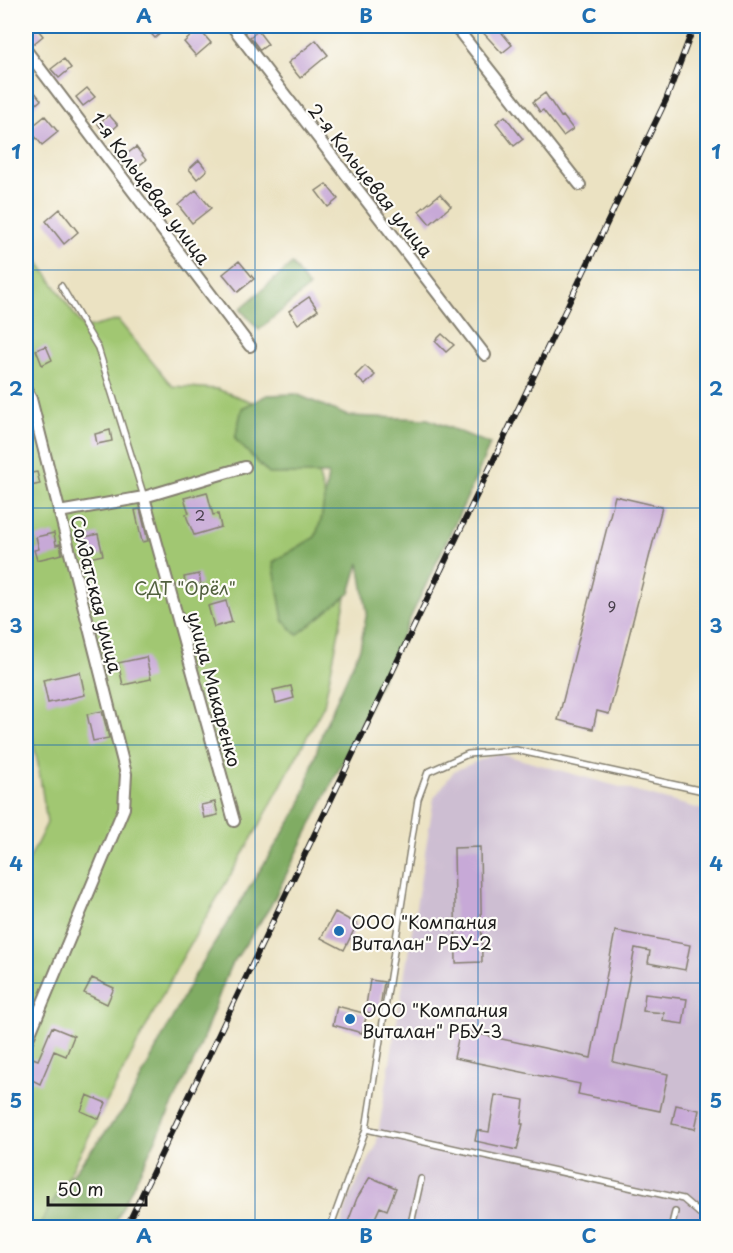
<svg xmlns="http://www.w3.org/2000/svg" width="733" height="1253" font-family="'Playpen Sans',sans-serif">
	<style>
		.industrial { fill: #cdbed2 }
		.green { fill: #a1c772; stroke: #5e7247; stroke-width: 1.5 }
		.forest { fill: #80ac64; stroke: #4e6440; stroke-width: 1.5 }
		.building { fill: #c7a9d7 }
		.lines { fill: none; stroke-linecap: round; stroke-linejoin: round }
		.service-casing { stroke: #847f6f; stroke-width: 8 }
		.minor-casing { stroke: #847f6f; stroke-width: 14 }
		.service { stroke: #fff; stroke-width: 5 }
		.minor { stroke: #fff; stroke-width: 10 }
		.rail-casing { stroke: #1c1c1c; stroke-width: 6 }
		.rail { stroke: #fdfcf7; stroke-width: 4; stroke-dasharray: 11; stroke-linecap: butt }
		.grid { fill: none; stroke: #1f6fb2; stroke-width: 1.5; stroke-opacity: 0.55 }
		.poi-dot { fill: #1f6fb2; stroke: #fdfcf7; stroke-width: 2 }
		.labels { text-anchor: middle; dominant-baseline: central; stroke-width: 4.5; stroke-linejoin: round; paint-order: stroke }
		.number-label { font-size: 15px; fill: #473f4b }
		.street-label { font-size: 18px; fill: #1c1c1c; stroke: #fdfcf7 }
		.park-label { font-size: 18px; fill: #51603e; stroke: #fdfcf7 }
		.poi-label { font-size: 18px; fill: #1c1c1c; stroke: #fdfcf7; text-anchor: start }
		.neatline { fill: none; stroke: #1f6fb2; stroke-width: 2 }
		.grid-label { font-size: 20px; text-anchor: middle; font-weight: bold; fill: #1f6fb2 }
	</style>
	<rect width="100%" height="100%" fill="#fdfcf7"/>
	<filter id="ink" filterUnits="userSpaceOnUse"><feTurbulence type="fractalNoise" baseFrequency=".0167" numOctaves="2"/><feDisplacementMap in="SourceGraphic" scale="12" xChannelSelector="R" yChannelSelector="G"/><feConvolveMatrix kernelMatrix="1 2 1 2 8 2 1 2 1" color-interpolation-filters="sRGB"/></filter>
	<filter id="wash" filterUnits="userSpaceOnUse"><feTurbulence type="fractalNoise" baseFrequency=".008" numOctaves="4" result="noise"/><feDisplacementMap in="SourceGraphic" scale="24" xChannelSelector="R" yChannelSelector="G"/><feGaussianBlur stdDeviation="1.35" result="paint"/><feColorMatrix in="noise" values="0 0 0 0 0 0 0 0 0 0 0 0 0 0 0 0 0 1.4 0 .05"/><feComposite in="paint" operator="in"/></filter>
	<g filter="url(#wash)">
		<rect width="100%" height="100%" fill="#ebe2c2"/>
		<path class="industrial" d="M497 753 707 811V1227L340 1228 349 1199 376 1146 434 798 454 771Z"/>
		<path class="green" d="M26 243 84 329 118 320 172 386 217 389 274 410 305 427 349 582 324 705 263 819 180 962 41 1228 26 1227V866L47 823 38 764 26 710Z"/>
		<path class="forest" d="M292 264 309 287 259 330 240 309Z
			M296 394 348 416 428 419 490 444 472 487 343 761 270 907 229 969 196 1057 113 1227H38L60 1190 127 1105 193 978 300 806 323 730 360 648 367 612 359 563 350 593 297 635 283 620 273 562 315 537 321 520 328 474H269L235 439 242 408 267 395Z"/>
		<g id="blocks">
			<path class="building" d="M30 26H35L43 36 32 45 26 43V29Z
				M144 26H169L155 38Z
				M477 26H501L498 28 512 45 502 53Z
				M199 29 211 43 196 56 184 42Z
				M258 31 268 44 260 50 250 37Z
				M316 40 328 55 300 78 288 63Z
				M64 59 71 68 59 78 51 69Z
				M26 81 41 100 26 113Z
				M87 88 95 97 83 106 76 97Z
				M545 93 561 117 563 116 573 129 563 136 543 110 540 112 533 102Z
				M109 115 118 125 107 135 98 124Z
				M45 116 58 132 42 145 29 129Z
				M505 116 523 139 514 146 496 123Z
				M136 147 146 160 133 170 123 157Z
				M199 160 207 170 197 179 189 169Z
				M326 184 338 199 328 207 316 191Z
				M375 184 391 204 383 210 367 190Z
				M196 190 211 208 192 223 178 205Z
				M440 194 451 206 430 224 419 211Z
				M60 209 78 232 64 244 46 221Z
				M239 261 254 279 238 292 223 274Z
				M309 297 318 310 298 324 289 311Z
				M442 334 454 345 446 352 435 341Z
				M46 346 52 360 42 365 36 350Z
				M365 366 375 375 365 385 355 376Z
				M110 430 112 441 97 444 95 434Z
				M37 472 40 484 26 487V474Z
				M207 492 213 515 218 514 221 527 194 535 187 518 186 514 189 513 184 498Z
				M615 496 662 507 609 714 597 711 593 729 558 720Z
				M140 509 148 541 142 542 135 510Z
				M54 533 56 545 60 544 62 554 37 560 34 550 39 549 36 537Z
				M98 534 103 555 89 558 85 537Z
				M199 574 201 585 186 588 184 577Z
				M226 601 232 622 214 627 208 606Z
				M146 657 151 679 123 685 118 663Z
				M80 672 85 695 48 703 43 680Z
				M291 686 294 698 276 703 273 690Z
				M102 711 109 738 93 741 87 714Z
				M215 802 218 815 204 818 201 805Z
				M480 847 482 962 456 963 454 848Z
				M335 912 357 924 344 950 321 938Z
				M615 931 690 945 685 970 648 963 650 951 635 948 613 1062 668 1074 660 1111 578 1094 580 1084 454 1058 460 1030 591 1058Z
				M92 978 114 988 107 1004 84 993Z
				M370 980 384 982 379 1014 365 1012Z
				M645 994 687 999 683 1024 663 1021 664 1013 643 1011Z
				M337 1006 367 1014 362 1033 333 1025Z
				M52 1027 74 1036 66 1056 54 1051 40 1084 26 1077 33 1058 38 1060Z
				M87 1095 106 1103 99 1119 81 1111Z
				M495 1095 524 1100 521 1124H523L517 1150 475 1141 477 1130 489 1132Z
				M676 1105 699 1110 695 1129 672 1124Z
				M370 1177 396 1188 387 1210 380 1207 375 1218 365 1227H346L357 1198Z"/>
		</g>
	</g>
	<g filter="url(#ink)">
		<use href="#blocks" fill-opacity="0" stroke="#847f6f" stroke-width="1.5"/>
		<g class="lines">
			<g class="service-casing">
				<path id="service" d="M61 286 98 348 144 497
					M366 1129 683 1199 705 1218 704 1228
					M330 1228 366 1129 418 799 428 772 468 754 516 750 708 792
					M410 1228 421 1179
					M671 1228 675 1212"/>
			</g>
			<g class="minor-casing">
				<path id="minor" d="M232 26 485 355
					M455 26 580 185
					M26 50 250 346
					M26 390 31 399 126 774 124 808 26 1043
					M144 497 234 821
					M59 512 144 497 245 467"/>
			</g>
			<use href="#service" class="service"/>
			<use href="#minor" class="minor"/>
			<g class="rail-casing">
				<path id="rail" d="M701 1182 708 1172
					M126 1228 666 100 694 26"/>
			</g>
			<use href="#rail" class="rail"/>
		</g>
	</g>
	<path class="grid" d="M255 26V1228M478 26V1228M26 270H708M26 508H708M26 745H708M26 983H708"/>
	<g class="poi-dot">
		<circle cx="339" cy="931" r="6"/>
		<circle cx="350" cy="1019" r="6"/>
	</g>
	<g class="labels">
		<g class="number-label">
			<text x="200" y="514">2</text>
			<text x="612" y="605">9</text>
		</g>
		<g class="street-label">
			<text transform="translate(371 180) rotate(52)">2-я Кольцевая улица</text>
			<text transform="translate(151 188) rotate(53)">1-я Кольцевая улица</text>
			<text transform="translate(97 594) rotate(76)">Солдатская улица</text>
			<text transform="translate(215 689) rotate(75)">улица Макаренко</text>
		</g>
		<g class="park-label">
			<text x="185" y="587">СДТ "Орёл"</text>
		</g>
		<g class="poi-label">
			<text x="351" y="921">ООО "Компания<tspan x="351" dy="21">Виталан" РБУ-2</tspan></text>
			<text x="362" y="1009">ООО "Компания<tspan x="362" dy="21">Виталан" РБУ-3</tspan></text>
		</g>
	</g>
	<rect width="733" height="1253" fill="none" stroke="#fdfcf7" stroke-width="66"/>
	<path d="M48 1196v9h98v-9" fill="none" stroke="#1c1c1c" stroke-width="3"/>
	<text x="57" y="1196" font-size="18" fill="#1c1c1c" stroke="#fdfcf7" stroke-width="4.5" paint-order="stroke">50 m</text>
	<rect x="33" y="33" width="667" height="1187" class="neatline"/>
	<g class="grid-label">
		<text x="144" y="23">A</text>
		<text x="366" y="23">B</text>
		<text x="589" y="23">C</text>
		<text x="16" y="159">1</text>
		<text x="716" y="159">1</text>
		<text x="16" y="396">2</text>
		<text x="716" y="396">2</text>
		<text x="16" y="633">3</text>
		<text x="716" y="633">3</text>
		<text x="16" y="871">4</text>
		<text x="716" y="871">4</text>
		<text x="16" y="1108">5</text>
		<text x="716" y="1108">5</text>
		<text x="144" y="1243">A</text>
		<text x="366" y="1243">B</text>
		<text x="589" y="1243">C</text>
	</g>
</svg>
